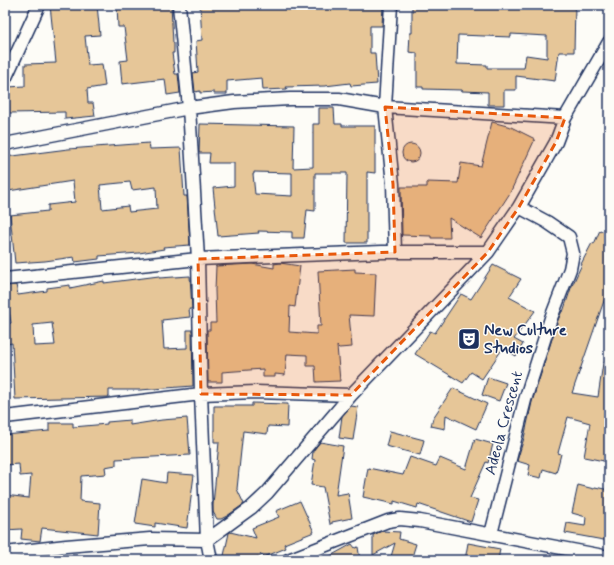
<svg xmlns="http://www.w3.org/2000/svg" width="614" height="565" font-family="Mynerve,sans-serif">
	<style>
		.building { fill: #e6c698; stroke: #1b2f5e; fill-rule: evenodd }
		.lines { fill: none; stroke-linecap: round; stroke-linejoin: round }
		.minor-casing { stroke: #1b2f5e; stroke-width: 15 }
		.minor { stroke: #fdfcf7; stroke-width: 12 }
		.marked { fill: #e8590c; fill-opacity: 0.2; stroke: #e8590c; stroke-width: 3; stroke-dasharray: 8 5; stroke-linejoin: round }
		.labels { text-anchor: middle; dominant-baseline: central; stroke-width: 3; stroke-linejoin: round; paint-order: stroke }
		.poi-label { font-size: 16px; font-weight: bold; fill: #1b2f5e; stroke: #fdfcf7; text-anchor: start }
		.street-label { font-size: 16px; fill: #1b2f5e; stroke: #fdfcf7 }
	</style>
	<rect width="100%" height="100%" fill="#fdfcf7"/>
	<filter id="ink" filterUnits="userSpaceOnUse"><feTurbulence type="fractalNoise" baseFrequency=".025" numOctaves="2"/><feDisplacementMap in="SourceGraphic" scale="8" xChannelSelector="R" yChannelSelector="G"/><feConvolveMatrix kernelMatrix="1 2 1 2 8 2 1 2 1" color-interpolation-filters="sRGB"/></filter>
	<g filter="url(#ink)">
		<path class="building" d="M50 5H97L100 35 85 36 88 65 102 64 105 86 87 89 88 103H93L95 116 65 119V112L9 113 8 87 25 86V64L56 63Z
			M117 5H171L173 43H174V53H172L175 74H178L180 93 167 95 165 79 122 84 120 61 128 60 124 27H118Z
			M200 5H383L382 26H370V53H375L377 84 351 86 350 83 325 86 286 87 287 89 263 90 262 78 227 81V94H214V92L200 93V91L195 92 193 73 198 72 196 41 202 40Z
			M412 5H575L574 52H559L555 81 516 76V90H504V105H488V92L462 91V90L423 89V87H417V53L409 52 410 33H412ZM511 34 547 36V58L526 55 524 68H487V65L457 64 458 35 511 37Z
			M319 108H334L335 124H342V126H375V173L367 172V243H346L347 173H315V211L307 210 304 238H292V232L258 231 259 233 218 236 213 188 234 186V163H209L210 153H199L200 124 294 126 293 168 313 167V124H319ZM254 172 292 173V196L255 194 253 174H254Z
			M492 122 511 127 535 139 510 193 481 238 449 218 450 238H431V236L402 235 401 187H427V182L458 183 461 163 481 166Z
			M149 143 150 149 181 148 184 196H187L190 245 163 247 164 249 139 253 99 256V259L75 262 74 257 45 261 15 263 10 215 48 211V205L75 202 73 181 8 191 5 157 68 149ZM130 182 132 190 156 187 157 209 129 212 128 206 102 209 100 185Z
			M402 153a9 9 0 1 1 18 0a9 9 0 1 1-18 0Z
			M600 230 609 234V299L605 298 572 393 598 397 603 363 609 364V462L584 457 590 423 568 417 558 453 561 454 556 473 543 469 541 478 528 475 530 465 517 461 524 438 532 402 558 320 562 311 563 312 571 288 582 264H581L592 243 594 244Z
			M280 263 300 266 295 307 290 306 289 332 317 334V326H321L318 271 355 269V272L376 273 374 316 349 315 352 347 339 348 337 346 340 381 316 382 315 366H307V355L287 354 285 375 275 374V377H263V369L222 372V382H208L207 330H210V323H216L215 290 216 266 252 264 274 268V264Z
			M493 265 521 279 509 297 535 311 514 339 523 344 516 356 503 348 482 379 471 372 463 383 415 354 430 331 435 333 461 294 471 299Z
			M159 276V278L190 276 192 309H189L190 317 162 320 164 349 187 348V330H192L193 386 140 390H109V397L15 399 12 343 8 344 7 324 11 323 5 286 16 285 18 295 47 291V288L70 285V288L104 281V283ZM52 323 55 345 34 346 33 325Z
			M488 377 506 383 499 401 482 395Z
			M453 388 487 404 476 429 446 415 445 429 431 426 433 418Z
			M252 403 288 404 287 427 268 426 267 434 243 431 237 489 244 504 227 516 221 519H217L213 512V505L219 442H214V406H252Z
			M351 406 358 407 353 440 339 438 342 416Z
			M187 418 190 455 116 459V465L105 467 106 474 81 476 80 501 100 503 98 534 42 528 40 541 21 539 22 529 5 530V495L29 498 31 475 20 476 19 464 5 465V435L49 431V423H73V427L107 424V422L130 420V425L162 420Z
			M390 431 424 440 420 455 386 446Z
			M475 439 493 444 488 463 486 462 470 498 478 500 471 522 418 504 417 508 394 501V504L363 497 368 468 403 475 410 457 436 466 440 458 466 469Z
			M320 442 343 446 336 495 348 493 352 518 332 522V524H330L323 487 311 485 315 460 312 459 313 451Z
			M167 473 194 475 187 528 155 523V527L135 524 142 479 166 483Z
			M578 485 594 489 595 487 609 490V541L565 533 567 523 585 526 586 517 572 513Z
			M300 501 314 532 284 544 286 548 264 557 263 555 250 560H223L229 533 230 532 256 538 252 528 279 517 276 511Z
			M382 531 400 532 399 539 416 544 411 560H390L395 543 373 555V535Z
			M468 543 500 549 498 560H465Z
			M352 544 355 548 358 547 360 560H323Z"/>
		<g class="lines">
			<g class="minor-casing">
				<path id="minor" d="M179 5 189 108 198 259 201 394 207 540 211 560
					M391 5 385 107 393 184 395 252
					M5 79 39 5
					M5 144 189 108 234 102 290 99H339L385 107 565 118
					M5 279 198 259 382 252H488
					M5 417 201 394 256 392 351 395
					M491 534 525 400 551 318 570 269 573 253 569 237 547 222 519 207
					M5 553 66 546 150 539 207 540 251 508 267 493 351 395 488 252 519 207 556 142 565 118 609 42
					M288 560 388 521 400 519 420 521 609 557"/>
			</g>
			<use href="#minor" class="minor"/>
		</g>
	</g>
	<path class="marked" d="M385 107 565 118 556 142 519 207 488 252 351 395 201 394 198 259 395 252 393 184Z"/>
	<defs>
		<g id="theatre-square" transform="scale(1.15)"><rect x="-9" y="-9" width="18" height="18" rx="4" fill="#1b2f5e" stroke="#fdfcf7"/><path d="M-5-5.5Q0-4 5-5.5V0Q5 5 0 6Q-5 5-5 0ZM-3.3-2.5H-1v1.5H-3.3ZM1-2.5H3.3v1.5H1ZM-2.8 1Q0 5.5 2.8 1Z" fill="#fff"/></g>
	</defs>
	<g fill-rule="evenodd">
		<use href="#theatre-square" x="469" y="339"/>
	</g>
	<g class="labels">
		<g class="poi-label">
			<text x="484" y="330">New Culture<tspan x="484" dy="18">Studios</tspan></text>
		</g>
		<g class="street-label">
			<text transform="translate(504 423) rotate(-75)">Adeola Crescent</text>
		</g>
	</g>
	<rect width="614" height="565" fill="none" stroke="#fdfcf7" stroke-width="20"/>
	<rect x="10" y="10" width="594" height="545" fill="none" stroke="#1b2f5e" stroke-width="1.5" filter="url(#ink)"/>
</svg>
